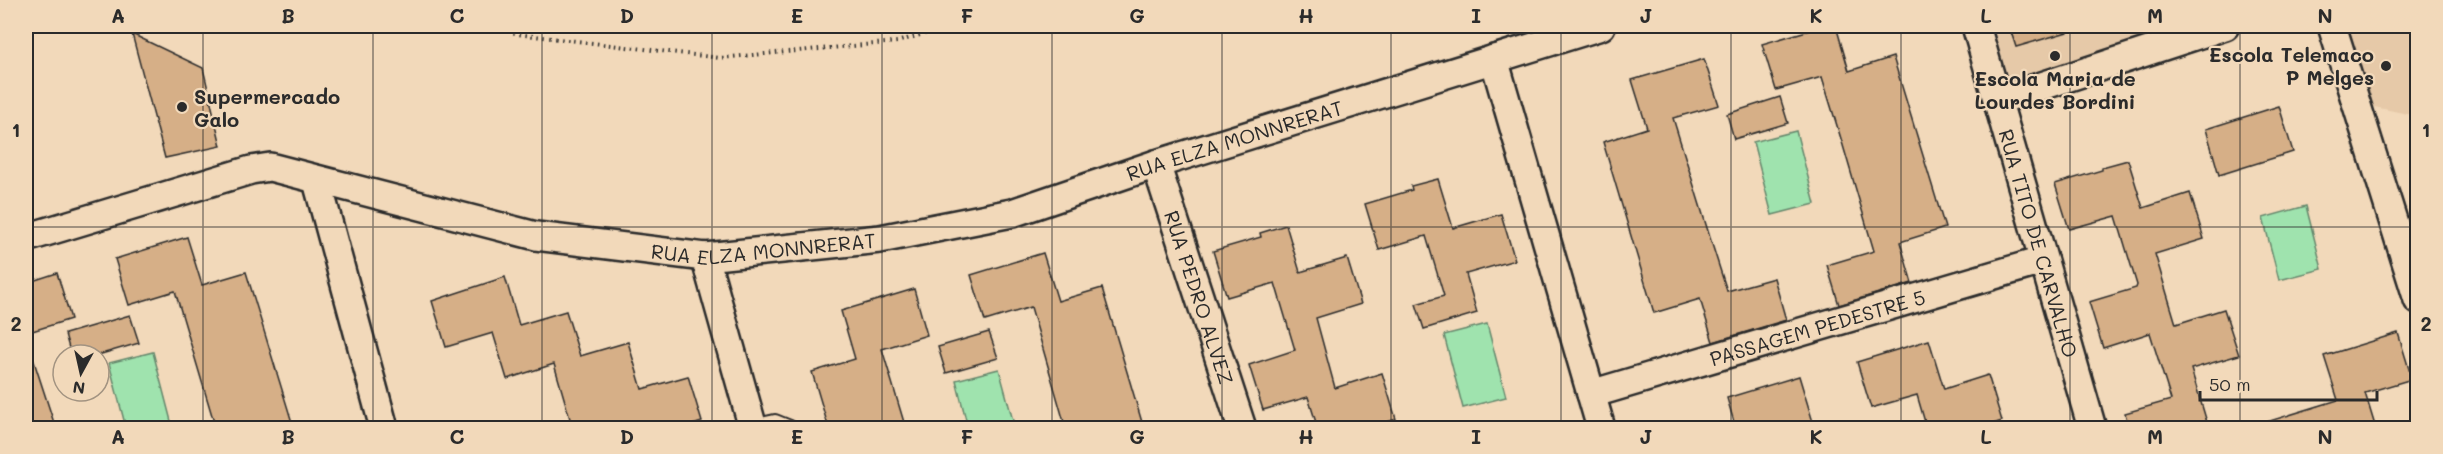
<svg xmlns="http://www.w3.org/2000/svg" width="2443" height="454" font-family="Mali,sans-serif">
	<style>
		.built { fill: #e6c9a8 }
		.green { fill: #9fe3ae; stroke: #65876c; stroke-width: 1.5 }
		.building { fill: #d6af87; stroke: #2b2b2b; stroke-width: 1.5 }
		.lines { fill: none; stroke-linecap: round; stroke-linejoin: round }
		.lane-casing { stroke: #2b2b2b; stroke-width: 18 }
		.street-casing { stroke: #2b2b2b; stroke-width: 32 }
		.path { stroke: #2b2b2b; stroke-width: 4; stroke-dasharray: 1.5 4.5; stroke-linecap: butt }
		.lane { stroke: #f2d9ba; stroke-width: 14 }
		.street { stroke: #f2d9ba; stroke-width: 27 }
		.grid { fill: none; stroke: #2b2b2b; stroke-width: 1.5; stroke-opacity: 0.55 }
		.poi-dot { fill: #2b2b2b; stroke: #f2d9ba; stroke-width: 2 }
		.labels { text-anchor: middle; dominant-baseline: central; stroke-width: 4.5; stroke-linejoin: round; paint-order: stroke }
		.poi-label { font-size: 20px; font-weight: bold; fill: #2b2b2b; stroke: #f2d9ba; text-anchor: end }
		.street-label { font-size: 20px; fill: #2b2b2b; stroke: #f2d9ba }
		.neatline { fill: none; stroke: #2b2b2b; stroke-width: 2 }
		.grid-label { font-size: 20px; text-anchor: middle; font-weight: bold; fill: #2b2b2b }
	</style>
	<rect width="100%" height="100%" fill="#f2d9ba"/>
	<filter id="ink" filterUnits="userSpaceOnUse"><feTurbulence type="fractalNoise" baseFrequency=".0167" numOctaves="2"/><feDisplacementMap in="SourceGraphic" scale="12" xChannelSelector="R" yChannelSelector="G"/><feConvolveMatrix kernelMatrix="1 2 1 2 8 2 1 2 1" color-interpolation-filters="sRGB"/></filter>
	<g filter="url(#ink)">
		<path class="built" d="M1991 26H2205L2011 87Z
			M2340 26H2417V116L2370 106Z"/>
		<path class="green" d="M1796 131 1815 204 1772 215 1753 142Z
			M2306 206 2322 269 2279 280 2263 218Z
			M1487 324 1506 397 1463 408 1444 335Z
			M153 352 172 425 157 428H126L109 363Z
			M999 369 1015 428H968L956 380Z"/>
		<path class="building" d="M1824 26H1836L1849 71 1893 57 1945 228 1900 242 1912 283 1839 305 1827 265 1874 251 1842 142 1822 77 1776 90 1762 44Z
			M2009 26H2070L2071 31 2016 47Z
			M132 34 203 68 221 146 165 158Z
			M1704 59 1719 105 1673 118 1712 244 1727 291 1774 278 1786 320 1713 342 1700 299 1654 313 1603 142 1647 128 1632 80Z
			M1780 97 1788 123 1734 139 1727 114Z
			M2279 106 2293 152 2219 175 2206 129Z
			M2128 160 2143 208 2190 193 2204 239 2155 254 2176 324 2224 309 2239 355 2191 369 2209 429H2129L2125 413 2171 400 2150 333 2103 348 2089 302 2136 288 2137 285 2116 216 2069 229 2055 184 2102 170V167Z
			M1438 179 1453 228 1501 214 1515 260 1466 274 1477 313 1424 329 1416 304 1444 296 1426 236 1379 250 1365 204 1412 190 1411 186Z
			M1286 225 1300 272 1347 258 1361 304 1316 318 1335 388 1382 373 1396 419 1366 429H1318L1308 397 1263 410 1249 365 1295 350 1275 283 1227 297 1213 251 1261 237 1260 233Z
			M187 237 202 285 246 272 294 429H216L175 291 129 305 115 259Z
			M1043 253 1058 301 1102 288 1144 429H1066L1031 307 985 321 971 275Z
			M57 273 71 319 26 333V283Z
			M505 277 519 325 566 311 580 356 628 342 642 389 688 376 702 422 679 429H573L554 364 507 379 493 333 446 347 432 301Z
			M914 289 927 335 882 349 906 429H829L812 372 855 359 841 311Z
			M130 315 139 343 98 355H71L65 334Z
			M989 332 998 358 946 373 938 347Z
			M2398 333 2412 379 2365 393 2376 429H2261L2260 424 2338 400 2324 356Z
			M1929 340 1944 389 1988 375 2002 421 1977 429H1927L1917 395 1871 408 1857 362Z
			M26 349H30L56 429H26Z
			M1799 376 1813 422 1793 429H1736L1727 398Z"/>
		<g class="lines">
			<g class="lane-casing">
				<path id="lane" d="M752 427 775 422 790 428"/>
			</g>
			<g class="street-casing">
				<g id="street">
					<path id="s1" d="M1976 26 2092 428"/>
					<path d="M2332 26 2418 300"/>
					<path d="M1494 59 1601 428"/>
					<path d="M1999 100 2225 26"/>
					<path id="s2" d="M1156 164 1242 428"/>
					<path d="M317 181 384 428"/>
					<path id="s3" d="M26 238 251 170 270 167 536 236 705 257 880 239 1012 213 1156 164 1601 26"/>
					<path d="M705 257 753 428"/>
					<path id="s4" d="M1591 394 2042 261"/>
				</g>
			</g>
			<path class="path" d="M497 26 517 34 720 58 897 42 950 26"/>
			<use href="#lane" class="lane"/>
			<use href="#street" class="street"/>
		</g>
	</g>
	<path class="grid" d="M203 26V428M373 26V428M542 26V428M712 26V428M882 26V428M1052 26V428M1222 26V428M1391 26V428M1561 26V428M1731 26V428M1901 26V428M2070 26V428M2240 26V428M26 227H2418"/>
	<g class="poi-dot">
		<circle cx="2055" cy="56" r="6"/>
		<circle cx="2386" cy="66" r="6"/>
		<circle cx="182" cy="107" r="6"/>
	</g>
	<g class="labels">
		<g class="poi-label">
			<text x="2374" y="54">Escola Telemaco<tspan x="2374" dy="23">P Melges</tspan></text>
			<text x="2055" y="78" text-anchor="middle">Escola Maria de<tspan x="2055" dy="23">Lourdes Bordini</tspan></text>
			<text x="194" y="96" text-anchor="start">Supermercado<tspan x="194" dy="23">Galo</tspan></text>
		</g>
		<g class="street-label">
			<text stroke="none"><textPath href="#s3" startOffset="1244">RUA ELZA MONNRERAT</textPath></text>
			<text stroke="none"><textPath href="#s3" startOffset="758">RUA ELZA MONNRERAT</textPath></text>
			<text stroke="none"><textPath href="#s1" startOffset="226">RUA TITO DE CARVALHO</textPath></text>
			<text stroke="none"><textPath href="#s2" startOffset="140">RUA PEDRO ALVEZ</textPath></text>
			<text stroke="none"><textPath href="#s4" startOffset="236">PASSAGEM PEDESTRE 5</textPath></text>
		</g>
	</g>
	<rect width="2443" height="454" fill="none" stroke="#f2d9ba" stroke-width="66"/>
	<g transform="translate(81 373) rotate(188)"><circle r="28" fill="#f2d9ba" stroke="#a29381" stroke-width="1.5"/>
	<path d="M0-4.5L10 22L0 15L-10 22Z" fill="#2b2b2b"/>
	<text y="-9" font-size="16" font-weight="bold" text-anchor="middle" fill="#2b2b2b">N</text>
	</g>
	<path d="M2200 391v9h177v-9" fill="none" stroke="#2b2b2b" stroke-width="3"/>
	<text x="2209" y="391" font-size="18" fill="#2b2b2b" stroke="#f2d9ba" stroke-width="4.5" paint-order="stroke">50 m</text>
	<rect x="33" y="33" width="2377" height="388" class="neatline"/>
	<g class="grid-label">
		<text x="118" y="23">A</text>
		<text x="288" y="23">B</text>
		<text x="457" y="23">C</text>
		<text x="627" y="23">D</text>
		<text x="797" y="23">E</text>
		<text x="967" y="23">F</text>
		<text x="1137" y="23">G</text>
		<text x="1306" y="23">H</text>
		<text x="1476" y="23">I</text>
		<text x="1646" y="23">J</text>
		<text x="1816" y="23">K</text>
		<text x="1986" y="23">L</text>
		<text x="2155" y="23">M</text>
		<text x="2325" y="23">N</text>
		<text x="16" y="137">1</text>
		<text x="2426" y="137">1</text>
		<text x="16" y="331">2</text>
		<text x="2426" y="331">2</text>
		<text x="118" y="444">A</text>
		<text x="288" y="444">B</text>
		<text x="457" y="444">C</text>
		<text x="627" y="444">D</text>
		<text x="797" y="444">E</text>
		<text x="967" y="444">F</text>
		<text x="1137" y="444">G</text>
		<text x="1306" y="444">H</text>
		<text x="1476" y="444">I</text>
		<text x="1646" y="444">J</text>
		<text x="1816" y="444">K</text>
		<text x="1986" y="444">L</text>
		<text x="2155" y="444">M</text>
		<text x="2325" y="444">N</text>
	</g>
</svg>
